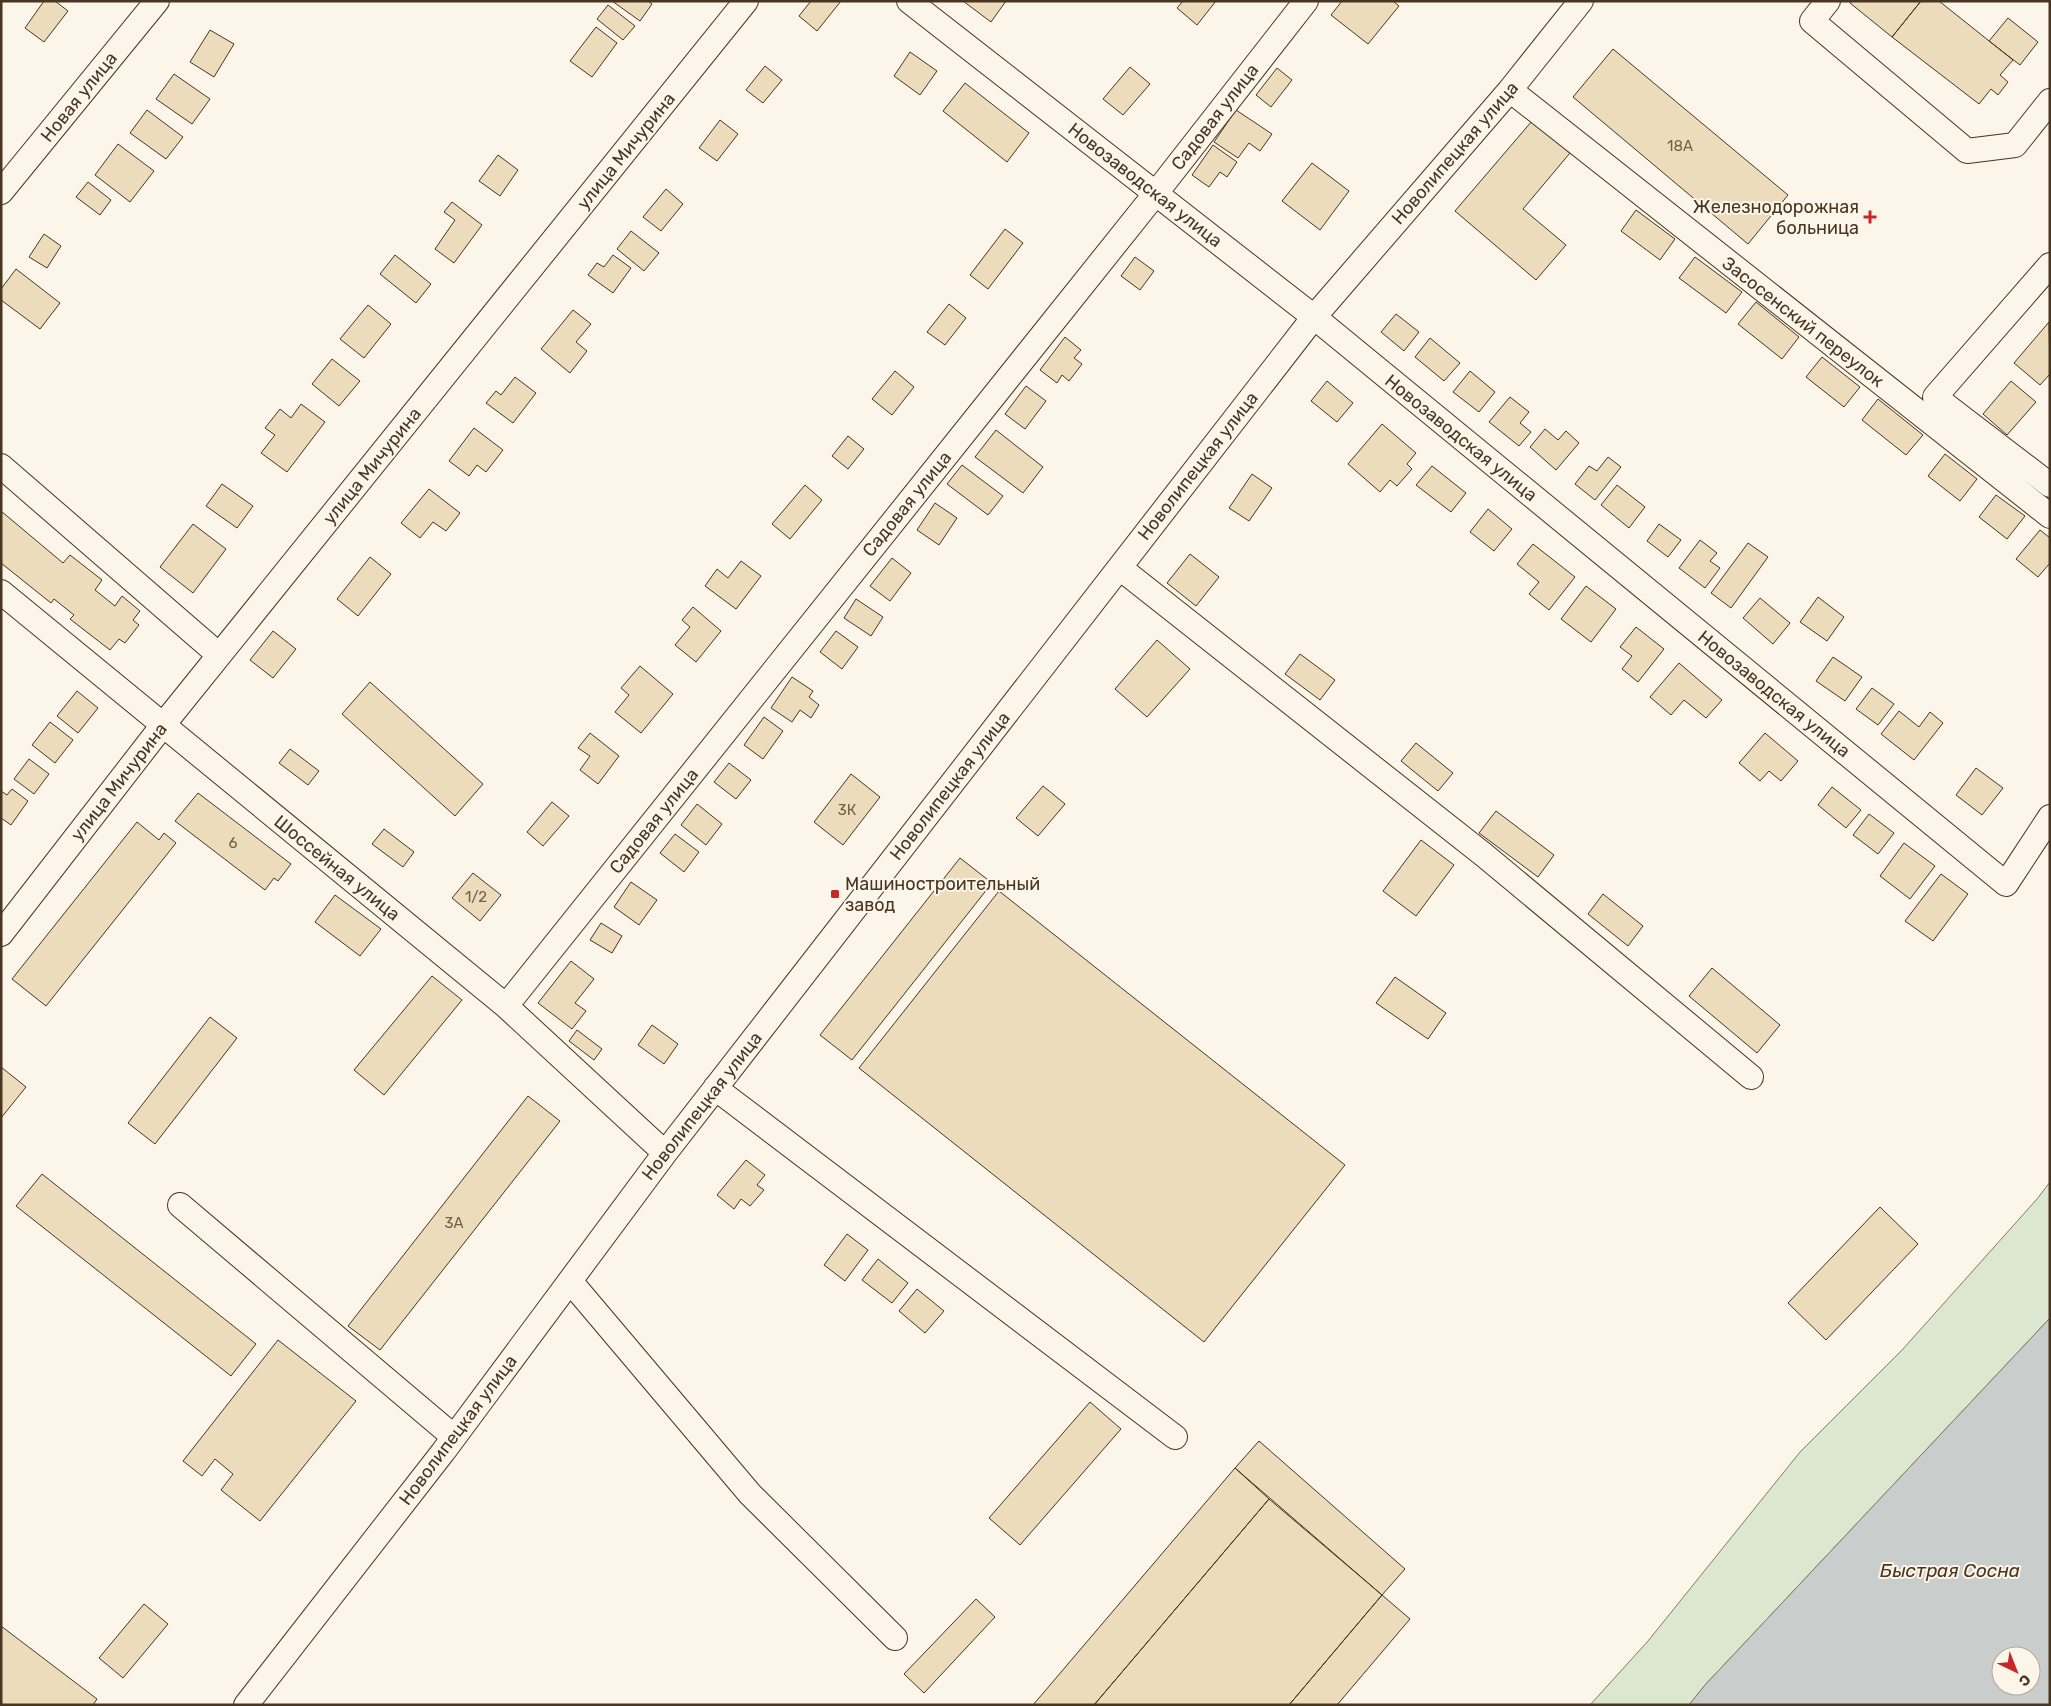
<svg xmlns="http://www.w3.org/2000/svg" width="2051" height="1706" font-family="Rubik,sans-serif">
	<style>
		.green { fill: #dce7d0; stroke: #887966 }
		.water { fill: #c9cecd; stroke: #887966; fill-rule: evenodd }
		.building { fill: #ecdcbc; stroke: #4a3520 }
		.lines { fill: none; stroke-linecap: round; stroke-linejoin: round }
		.minor-casing { stroke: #4a3520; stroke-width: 26 }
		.minor { stroke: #fbf6e9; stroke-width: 24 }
		.poi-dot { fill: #c62828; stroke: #fbf6e9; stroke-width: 2 }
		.labels { text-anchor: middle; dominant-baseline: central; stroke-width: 4; stroke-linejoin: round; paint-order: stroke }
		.number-label { font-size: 15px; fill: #725f47 }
		.street-label { font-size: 18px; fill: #4a3520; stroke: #fbf6e9 }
		.poi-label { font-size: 18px; fill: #4a3520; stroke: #fbf6e9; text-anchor: end }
		.water-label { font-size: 19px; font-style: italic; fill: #4a3520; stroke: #fbf6e9 }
	</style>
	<rect width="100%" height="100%" fill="#fbf6e9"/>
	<path class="green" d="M2050 1182V1318L1705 1685 1689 1705H1590L1648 1641 1800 1452 1903 1349 2037 1199Z"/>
	<path class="water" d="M2050 1318V1705H1689L1705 1685ZM2001 1656H2031V1686H2001Z"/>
	<path class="building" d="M44 1H55L68 11 44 42 25 28Z
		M612 1H648L652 4 640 21Z
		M811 1H841L817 31 799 16Z
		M963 1H1006L991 22Z
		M1183 1H1216L1197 25 1177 8Z
		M1342 1H1393L1399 6 1368 44 1331 15Z
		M1851 1H1921L1892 37 1850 3Z
		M1921 1H1939L2013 60 2000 75 2008 82 1998 95 1991 89 1979 104 1892 37Z
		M608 5 635 26 623 40 597 19Z
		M2008 18 2038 42 2020 65 1989 41Z
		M596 27 617 43 592 77 570 61Z
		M210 30 234 44 214 77 190 62Z
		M1613 49 1788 195 1748 244 1573 97Z
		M910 52 937 71 920 95 894 76Z
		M765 66 782 80 763 103 746 90Z
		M1130 67 1150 84 1123 115 1103 99Z
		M1277 68 1292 80 1271 107 1256 95Z
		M174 74 210 99 192 124 156 99Z
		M965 83 1029 133 1007 162 943 111Z
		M147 110 183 137 166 159 130 133Z
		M1236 110 1272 134 1260 151 1249 143 1238 158 1214 142Z
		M720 120 738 134 717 161 699 148Z
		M1532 121 1570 153 1523 209 1566 245 1536 280 1455 211Z
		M118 144 154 171 130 202 95 175Z
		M1213 145 1237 162 1227 177 1220 172 1209 187 1192 175Z
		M498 155 518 170 500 196 479 181Z
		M1312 163 1349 191 1320 230 1282 201Z
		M88 182 111 200 100 215 76 197Z
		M666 189 683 204 661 231 643 217Z
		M452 202 482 225 454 263 435 249 455 220 444 212Z
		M1636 210 1675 239 1660 260 1621 231Z
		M1005 229 1023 243 988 289 970 275Z
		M631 231 659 253 644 271 617 249Z
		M44 234 61 246 47 268 29 257Z
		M395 255 431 284 416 303 380 274Z
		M613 255 631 268 613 293 588 275 597 263 604 267Z
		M1135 257 1154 271 1140 290 1121 276Z
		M1695 257 1742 292 1726 313 1679 278Z
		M16 269 60 303 40 329 1 300V289Z
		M1756 302 1799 337 1782 359 1738 324Z
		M949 304 966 318 945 345 927 332Z
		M368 305 391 324 364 358 340 339Z
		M573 310 591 324 576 342 587 351 570 373 541 349Z
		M1396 314 1419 332 1404 351 1381 332Z
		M2049 322 2050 374 2040 385 2014 363Z
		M1065 337 1081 350 1074 358 1082 364 1069 381 1062 375 1057 383 1040 370Z
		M1430 338 1460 363 1444 381 1415 357Z
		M1822 357 1860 387 1844 407 1806 377Z
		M332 359 360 381 339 406 312 384Z
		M895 371 914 387 892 415 872 399Z
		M1470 371 1495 392 1479 412 1453 392Z
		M515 377 536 393 513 423 486 403 496 391 501 395Z
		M1327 381 1353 403 1337 422 1311 401Z
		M2011 381 2036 402 2007 435 1983 414Z
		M1026 386 1046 401 1025 429 1005 414Z
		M1510 397 1529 412 1520 423 1531 432 1519 446 1489 422Z
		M1878 399 1923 435 1906 455 1862 420Z
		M301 404 325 422 287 472 261 453 275 435 265 428 280 409 291 418Z
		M1382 424 1416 453 1407 464 1412 469 1397 486 1390 480 1380 492 1348 464Z
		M474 428 503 450 486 472 477 465 469 476 449 461Z
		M1545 429 1558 440 1566 431 1579 443 1556 470 1530 447Z
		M996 430 1043 467 1023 493 975 457Z
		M848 436 864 449 848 469 832 456Z
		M1945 454 1977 479 1960 501 1928 476Z
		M1608 457 1621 467 1595 500 1575 484 1589 466 1597 471Z
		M962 465 1003 496 988 515 947 484Z
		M1432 466 1466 493 1451 512 1416 485Z
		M1252 474 1272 488 1249 521 1229 508Z
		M222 484 253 506 237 528 206 506Z
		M805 485 822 500 790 539 772 524Z
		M1617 485 1645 507 1629 528 1601 505Z
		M429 489 460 513 446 531 433 522 420 538 401 523Z
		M1996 495 2025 516 2007 539 1979 517Z
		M935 503 957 518 939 545 917 530Z
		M1488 509 1512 529 1494 551 1470 532Z
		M1 511 63 563 70 555 102 580 95 590 115 606 122 596 140 611 133 620 139 625 125 643 119 639 110 650 70 619 74 615 54 599 51 603 1 563Z
		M193 524 226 549 193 593 160 567Z
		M1659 524 1681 540 1668 557 1647 541Z
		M2040 530 2050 538V563L2038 577 2016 559Z
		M1700 540 1717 553 1710 561 1720 568 1705 588 1679 568Z
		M1748 543 1768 557 1731 608 1711 593Z
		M1533 544 1575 577 1549 610 1529 594 1539 582 1517 564Z
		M1190 554 1219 577 1196 606 1167 583Z
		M370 557 391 574 358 616 337 599Z
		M892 558 911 573 890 601 870 586Z
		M741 561 761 576 736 609 705 586 717 569 728 578Z
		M1586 586 1616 609 1591 642 1561 619Z
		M1818 597 1844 617 1827 641 1800 622Z
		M1760 598 1790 623 1773 644 1743 618Z
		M856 599 883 617 871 636 844 618Z
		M693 607 721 631 696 662 675 645 690 627 682 620Z
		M1636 627 1664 649 1638 682 1622 669 1632 656 1620 647Z
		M273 631 296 649 273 678 250 660Z
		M836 631 858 647 842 669 820 652Z
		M1157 640 1190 669 1147 717 1115 689Z
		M1300 654 1335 680 1320 700 1285 674Z
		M1833 657 1862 677 1845 701 1816 681Z
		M1679 663 1722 700 1706 718 1684 700 1671 715 1650 697Z
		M640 666 673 694 641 733 615 712 629 695 621 688Z
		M792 677 813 691 809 697 819 705 811 718 800 710 792 722 771 708Z
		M370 682 483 784 455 816 342 714Z
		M1872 688 1894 704 1878 725 1856 709Z
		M77 691 98 708 78 733 57 716Z
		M1899 711 1919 727 1930 712 1943 723 1914 760 1881 734Z
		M764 717 783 731 763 759 744 745Z
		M50 722 73 740 55 763 32 745Z
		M590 733 619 756 598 784 580 770 590 756 578 748Z
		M1765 733 1798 761 1781 781 1769 771 1760 781 1739 763Z
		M1416 743 1453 773 1438 791 1401 761Z
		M290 749 319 771 308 785 279 763Z
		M29 759 49 774 34 794 14 779Z
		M729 763 751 780 736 799 714 782Z
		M1976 768 2003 788 1982 815 1956 795Z
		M851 774 880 797 843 845 814 822Z
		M1043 786 1065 804 1038 836 1016 818Z
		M1832 787 1861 810 1846 828 1818 805Z
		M12 789 28 801 11 825 1 818V791L7 795Z
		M198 793 291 864 278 881 274 878 265 890 175 821Z
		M552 802 569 816 543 846 527 832Z
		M697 804 722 824 706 845 681 825Z
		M1496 811 1554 855 1538 877 1479 833Z
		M1869 814 1894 833 1878 854 1853 835Z
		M137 822 159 840 164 833 176 843 46 1006 12 979Z
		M384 829 414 852 403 867 372 844Z
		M675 834 699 852 684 872 660 853Z
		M1421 840 1454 865 1416 916 1383 891Z
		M1904 843 1935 866 1910 899 1880 876Z
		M960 858 992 883 852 1060 820 1035Z
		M473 873 501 895 480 921 452 898Z
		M1941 874 1968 894 1933 941 1905 921Z
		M631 882 657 900 639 925 614 907Z
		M999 891 1345 1165 1204 1342 859 1068Z
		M1603 894 1643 926 1628 946 1588 914Z
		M335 895 381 929 360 956 315 922Z
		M601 923 622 936 612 953 590 940Z
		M571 961 594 979 575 1003 586 1011 572 1029 538 1003Z
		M1712 968 1780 1025 1757 1053 1689 996Z
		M432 976 462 1000 384 1095 354 1070Z
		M1395 977 1446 1013 1428 1039 1376 1003Z
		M210 1017 237 1038 155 1144 128 1123Z
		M652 1025 678 1044 664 1064 638 1045Z
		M577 1030 602 1049 594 1060 569 1041Z
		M1 1067 26 1087 1 1118Z
		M528 1096 560 1121 380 1350 348 1326Z
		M746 1160 765 1175 757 1185 764 1190 750 1206 741 1199 734 1209 717 1195Z
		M42 1174 256 1344 231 1376 16 1206Z
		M1880 1207 1918 1244 1826 1340 1788 1303Z
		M847 1234 868 1250 845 1281 824 1265Z
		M878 1259 908 1283 892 1303 862 1280Z
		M917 1289 944 1311 925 1333 899 1311Z
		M278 1340 356 1401 260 1521 221 1490 233 1474 215 1459 202 1476 183 1461Z
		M1090 1402 1121 1429 1020 1545 989 1518Z
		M1259 1441 1405 1569 1382 1595 1235 1468Z
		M1235 1468 1269 1499 1094 1705H1033Z
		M1269 1499 1382 1595 1289 1705H1094Z
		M1382 1595 1410 1619 1337 1705H1289Z
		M976 1599 995 1617 924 1693 904 1674Z
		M144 1604 168 1624 123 1678 99 1658Z
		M1 1626 97 1699 93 1705H1Z"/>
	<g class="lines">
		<g class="minor-casing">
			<path id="minor" d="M909 1 1314 317 2006 884 2050 817
				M1828 1 1812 21 1967 151 2015 145 2050 101
				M1510 90 2050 516
				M1 192 157 1
				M2050 265 1935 397 2050 485
				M1 466 219 655
				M1120 568 1484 855 1751 1077
				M1 592 506 1006 665 1153
				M1 934 163 725 746 1
				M506 1006 1156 193 1306 1
				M715 1088 1175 1437
				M180 1205 454 1437
				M570 1281 750 1494 895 1638
				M246 1705 443 1452 665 1153 1314 317 1510 90 1581 1"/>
		</g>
		<use href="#minor" class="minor"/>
	</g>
	<g class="poi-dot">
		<path d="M1867.5 209.5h5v5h5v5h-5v5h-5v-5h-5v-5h5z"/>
		<rect x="830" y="889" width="10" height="10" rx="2.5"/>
	</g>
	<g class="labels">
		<g class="number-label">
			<text x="1680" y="146">18А</text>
			<text x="847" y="810">3К</text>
			<text x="233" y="843">6</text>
			<text x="476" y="897">1/2</text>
			<text x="454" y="1223">3А</text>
		</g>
		<g class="street-label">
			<text transform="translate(79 97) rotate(-51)">Новая улица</text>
			<text transform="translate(1215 117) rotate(-52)">Садовая улица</text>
			<text transform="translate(626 151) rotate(-51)">улица Мичурина</text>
			<text transform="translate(1455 153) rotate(-49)">Новолипецкая улица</text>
			<text transform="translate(1145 185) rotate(38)">Новозаводская улица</text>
			<text transform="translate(1803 322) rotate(38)">Засосенский переулок</text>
			<text transform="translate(1461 438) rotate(39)">Новозаводская улица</text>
			<text transform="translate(372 466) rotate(-51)">улица Мичурина</text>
			<text transform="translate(1198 466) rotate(-52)">Новолипецкая улица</text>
			<text transform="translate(907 504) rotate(-51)">Садовая улица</text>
			<text transform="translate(1774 694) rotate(39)">Новозаводская улица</text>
			<text transform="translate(119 782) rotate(-52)">улица Мичурина</text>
			<text transform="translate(950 786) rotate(-52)">Новолипецкая улица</text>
			<text transform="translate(654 821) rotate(-51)">Садовая улица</text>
			<text transform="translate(337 868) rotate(39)">Шоссейная улица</text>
			<text transform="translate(702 1106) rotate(-52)">Новолипецкая улица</text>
			<text transform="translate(458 1430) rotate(-53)">Новолипецкая улица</text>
		</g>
		<g class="poi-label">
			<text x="1859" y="207">Железнодорожная<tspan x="1859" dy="21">больница</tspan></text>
			<text x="845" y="884" text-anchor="start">Машиностроительный<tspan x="845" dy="21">завод</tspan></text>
		</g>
		<g class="water-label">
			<text x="1950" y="1570">Быстрая Сосна</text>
		</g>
	</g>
	<rect width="2051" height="1706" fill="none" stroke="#4a3520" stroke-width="5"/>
	<g transform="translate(2016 1671) rotate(137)"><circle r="24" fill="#fbf6e9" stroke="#b4a999"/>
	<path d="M0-4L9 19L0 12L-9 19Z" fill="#c62828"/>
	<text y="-8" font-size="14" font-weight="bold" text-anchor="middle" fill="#4a3520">С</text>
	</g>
</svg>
